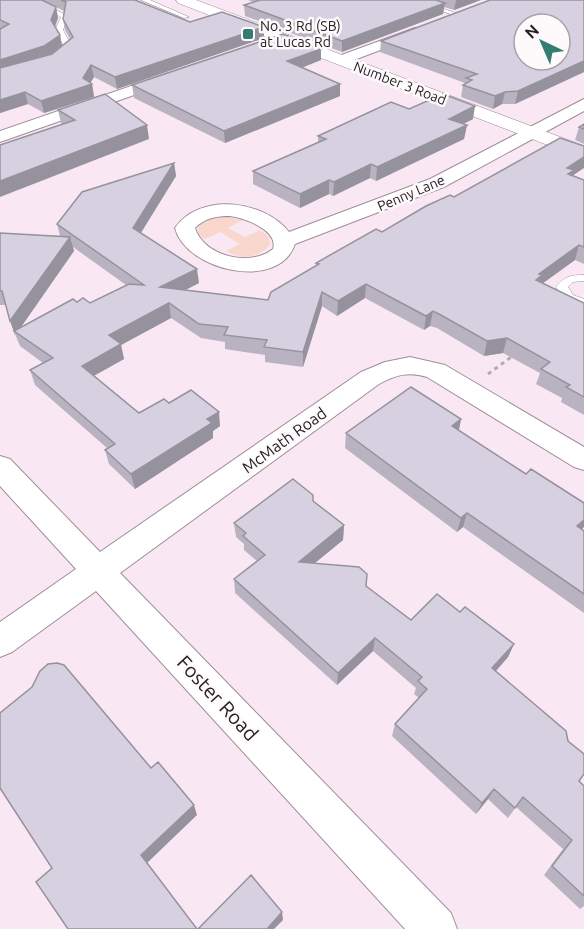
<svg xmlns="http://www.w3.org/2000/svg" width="584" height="929" font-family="Ubuntu,sans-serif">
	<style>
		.green { fill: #f9d7cc }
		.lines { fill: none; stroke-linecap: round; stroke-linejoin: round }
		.lane-casing { stroke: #9e8e99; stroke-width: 1 }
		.street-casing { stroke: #9e8e99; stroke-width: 2 }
		.secondary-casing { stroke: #9e8e99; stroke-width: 1 }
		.path { stroke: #b6a9b2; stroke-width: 3; stroke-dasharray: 4 4; stroke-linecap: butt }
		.lane { fill: #fff; fill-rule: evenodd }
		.street { fill: #fff; fill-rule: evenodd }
		.secondary { fill: #fff; fill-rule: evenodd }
		.wall { fill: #b9b3c1; fill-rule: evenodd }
		.shaded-wall { fill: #96929d }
		.building { fill: #d7d0e0; stroke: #96929d; stroke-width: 1.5; fill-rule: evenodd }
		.poi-dot { fill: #357c73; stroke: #fefafc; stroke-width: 2 }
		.labels { text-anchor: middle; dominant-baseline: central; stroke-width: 5; stroke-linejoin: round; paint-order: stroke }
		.far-poi-label { font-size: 14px; fill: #272125; stroke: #fefafc; text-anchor: start }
		.far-street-label { font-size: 14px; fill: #272125; stroke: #fefafc }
		.street-label { font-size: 16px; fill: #272125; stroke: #fefafc }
		.near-street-label { font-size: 20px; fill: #272125; stroke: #fefafc }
	</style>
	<rect width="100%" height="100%" fill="#f9e8f4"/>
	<path class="green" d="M222 216 242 220 228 228 245 237 260 230 269 237 270 245C258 258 242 260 226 251L240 244 220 232 205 239 198 234 199 226 211 218Z"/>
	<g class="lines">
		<g class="lane-casing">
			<path id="lane" d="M28 0H36L68 16 63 30 73 48 62 59 55 57 65 48 55 30 61 17Z
				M141 0H150L189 17 184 18Z
				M407 0H417L462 15 457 16Z
				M584 275V281L573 282 568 287 573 295 584 299V307L564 300 556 287C565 276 571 275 584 275Z"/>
		</g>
		<g class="street-casing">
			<path id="street" d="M415 28 422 32 420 35 346 63 341 64 334 60 336 57Z
				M169 73 174 75 177 78 174 81 0 142V131Z
				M584 99V111L444 187 295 244C279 292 186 271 175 228 200 192 264 200 289 232L430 179ZM230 216C244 218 279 230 273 249 251 267 204 257 195 228 205 218 216 216 230 216Z
				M410 357 445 365 584 447V470L574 467 427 377C409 371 395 375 379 384L120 573 451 913 457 929H405L96 591 12 652 0 657V622L76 569 0 486V456L10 459 100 552 361 372 385 362Z"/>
		</g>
		<g class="secondary-casing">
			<path id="secondary" d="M176 0H196L584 146V159L178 3Z"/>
		</g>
		<path class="path" d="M488 374 514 355"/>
		<use href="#lane" class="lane"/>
		<use href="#street" class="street"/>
		<use href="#secondary" class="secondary"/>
	</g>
	<path class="wall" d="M0 0H135L190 22 264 38 117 89 94 77 90 83 92 84 94 97 44 113 28 104 0 113ZM56 7 64 11 63 19 65 30 70 39 62 46 60 35 55 27 58 18Z
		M248 0H481L454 10 444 7 443 14 342 52 245 16 244 5 253 2Z
		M584 0V72L515 104H502L493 109 461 97 463 85 465 83 380 52 381 41Z
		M321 60 302 68 340 96 225 143 134 98 132 85Z
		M409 109 473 119 463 124 467 125 464 139 376 181 370 178 333 196 329 194 300 208 253 184V171L318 142V136Z
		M58 110 149 139 62 124 61 123Z
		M584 124V144L575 140 579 127Z
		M174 163 176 176 141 233 199 283 185 290 268 300 316 266V263L382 232 454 197 573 175 584 180V264L575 260 543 283 584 303V415L561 402 562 398 536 384 540 373 503 353 484 356 437 328 430 326 424 330 365 298 337 316 322 306 303 367 265 362V355L225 349V342L201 338 171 318 121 345 124 359 94 376 139 413 169 403 220 426 213 431V438L135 489 109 464 105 450 107 448 35 385 30 370 43 363 20 346 15 334V335L6 305H0V233L60 236 57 224ZM73 247 126 285 90 303 77 302 19 328 74 251Z
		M461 419 459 430 584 531V613L463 527 457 532 345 448 346 433Z
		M313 501 344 525 343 540 315 563 366 586 411 620 460 612 514 644 508 657 496 671 568 741 579 781 584 786V906L580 909 544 875 563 849 516 807 508 818 488 799 476 814 392 736 395 724 419 698 414 694 416 688 373 651 337 685 235 593 234 579 257 561 244 550V544L236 537 234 523Z"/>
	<path class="shaded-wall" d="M456 0H481L454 10Z
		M445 3 443 14 342 52V41Z
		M56 7 58 18 53 31 51 20Z
		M264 27V38L117 89 115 77Z
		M60 35 62 46 47 58 0 73V60Z
		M321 49V60L287 73V61Z
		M584 61V72L515 104 518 91Z
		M91 65 94 77 89 85 92 84 94 97 44 113 41 101 83 78Z
		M340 84V96L225 143 224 131Z
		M25 92 28 104 0 113V100Z
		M505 92 502 104 493 109 495 96Z
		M475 106 473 119 447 132 449 119Z
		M147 125 149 139 0 197V181Z
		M467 125 464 139 376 181 377 167Z
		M584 157V168L572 176 570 184 567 168Z
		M174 163 176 176 135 242 133 228Z
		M371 164 370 178 333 196 334 182Z
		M329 180V194L300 208V194Z
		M70 237 74 251 17 333 14 331 15 334V335L10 321Z
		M579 245 575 260 539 286 536 280 539 274Z
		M197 269 199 283 162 302 160 287Z
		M366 284 365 298 337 316 338 301Z
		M322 292V306L303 367V352Z
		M169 303 171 318 121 345 124 359 86 380 82 366 109 335Z
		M433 311 430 326 424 330 426 316Z
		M507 338 503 353 484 356 487 341Z
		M219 412 220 426 213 431V438L135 489 131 474 207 419Z
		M461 419 458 434 452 426Z
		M467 513 463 527 457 532 461 518Z
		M584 520V527L571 541 577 526Z
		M344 525 343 540 299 576V562Z
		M375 638 373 651 337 685 338 673Z
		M514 644 508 657 487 681 492 668Z
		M494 789 488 799 476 814 482 803Z
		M194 805 197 815 146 864 141 855Z
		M282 912 283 920 274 929H267Z"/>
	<path class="building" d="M0 0H42L56 7 51 20 60 35 44 46 0 60V29L9 24 0 20Z
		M61 0H135L190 22 222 12 264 27 115 77 91 65 83 78 92 84 41 101 25 92 0 100V68L52 54 73 37 63 19 66 2Z
		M260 0H436L445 3 342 41 244 5Z
		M490 0H584V61L518 91 505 92 495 96 463 85 472 80 466 78 477 74 381 41ZM524 24H560V60H524Z
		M283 34 321 49 287 61 340 84 224 131 132 85Z
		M105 94 147 125 0 181V145L75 120 58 110Z
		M443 94 475 106 449 119 467 125 377 167 371 164 334 182 329 180 300 194 253 171 326 139 318 136 391 102 409 109Z
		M584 124V129L579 127Z
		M560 138 584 146V157L567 168 574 170 568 174 584 180V247L579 245 539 274 542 275 536 280 584 303V397L566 387 570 385 541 369 550 362 507 338 487 341 439 314 433 311 426 316 366 284 338 301 322 292 303 352 264 347 267 340 224 335 228 327 199 324 169 303 109 335 121 344 82 366 139 413 164 399 169 403 191 390 219 412 207 419 212 423 131 474 105 450 115 444 30 370 53 358 14 331 73 299 77 302 83 298 90 303 129 284 144 285 57 224 82 192 174 163 133 228 197 269 160 287 268 300 271 292 319 264 316 263 376 229 382 232 426 206 450 195 454 197Z
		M0 233 70 237 10 321 2 291H0Z
		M411 387 461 419 452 426 526 474 531 469 584 503V520L577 526 584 531V594L467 513 461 518 346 433Z
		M293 479 313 495V501L344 525 299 562 359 567 367 574 366 586 411 620 437 594 460 612 465 607 514 644 492 668 566 731 568 741 584 754V774L579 781 584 786V896L552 866 572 840 523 797 515 808 494 789 482 803 395 724 427 689 418 681 422 677 375 638 338 673 234 579 265 555 243 536 246 533 234 523Z
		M57 663 64 665 151 768 158 762 194 805 141 855 197 929H68L36 882 52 868 0 788V713L32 687 40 671 48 664Z
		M251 875 282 912 267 929H198Z"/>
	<rect class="poi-dot" x="242" y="28" width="12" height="12" rx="3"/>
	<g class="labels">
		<g class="far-poi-label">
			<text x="260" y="26">No. 3 Rd (SB)<tspan x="260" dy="16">at Lucas Rd</tspan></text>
		</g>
		<g class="far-street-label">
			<text transform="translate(400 83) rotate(21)">Number 3 Road</text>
			<text transform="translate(411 193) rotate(-23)">Penny Lane</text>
		</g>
		<g class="street-label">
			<text transform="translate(284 440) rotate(-36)">McMath Road</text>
		</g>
		<g class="near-street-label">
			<text transform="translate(218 698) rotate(47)">Foster Road</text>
		</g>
	</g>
	<g transform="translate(542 42) rotate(316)"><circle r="28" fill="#fefafc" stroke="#a8a3a6" stroke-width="1.5"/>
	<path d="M0-4.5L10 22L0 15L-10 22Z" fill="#357c73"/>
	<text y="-9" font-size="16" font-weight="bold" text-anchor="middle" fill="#272125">N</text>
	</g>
</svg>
